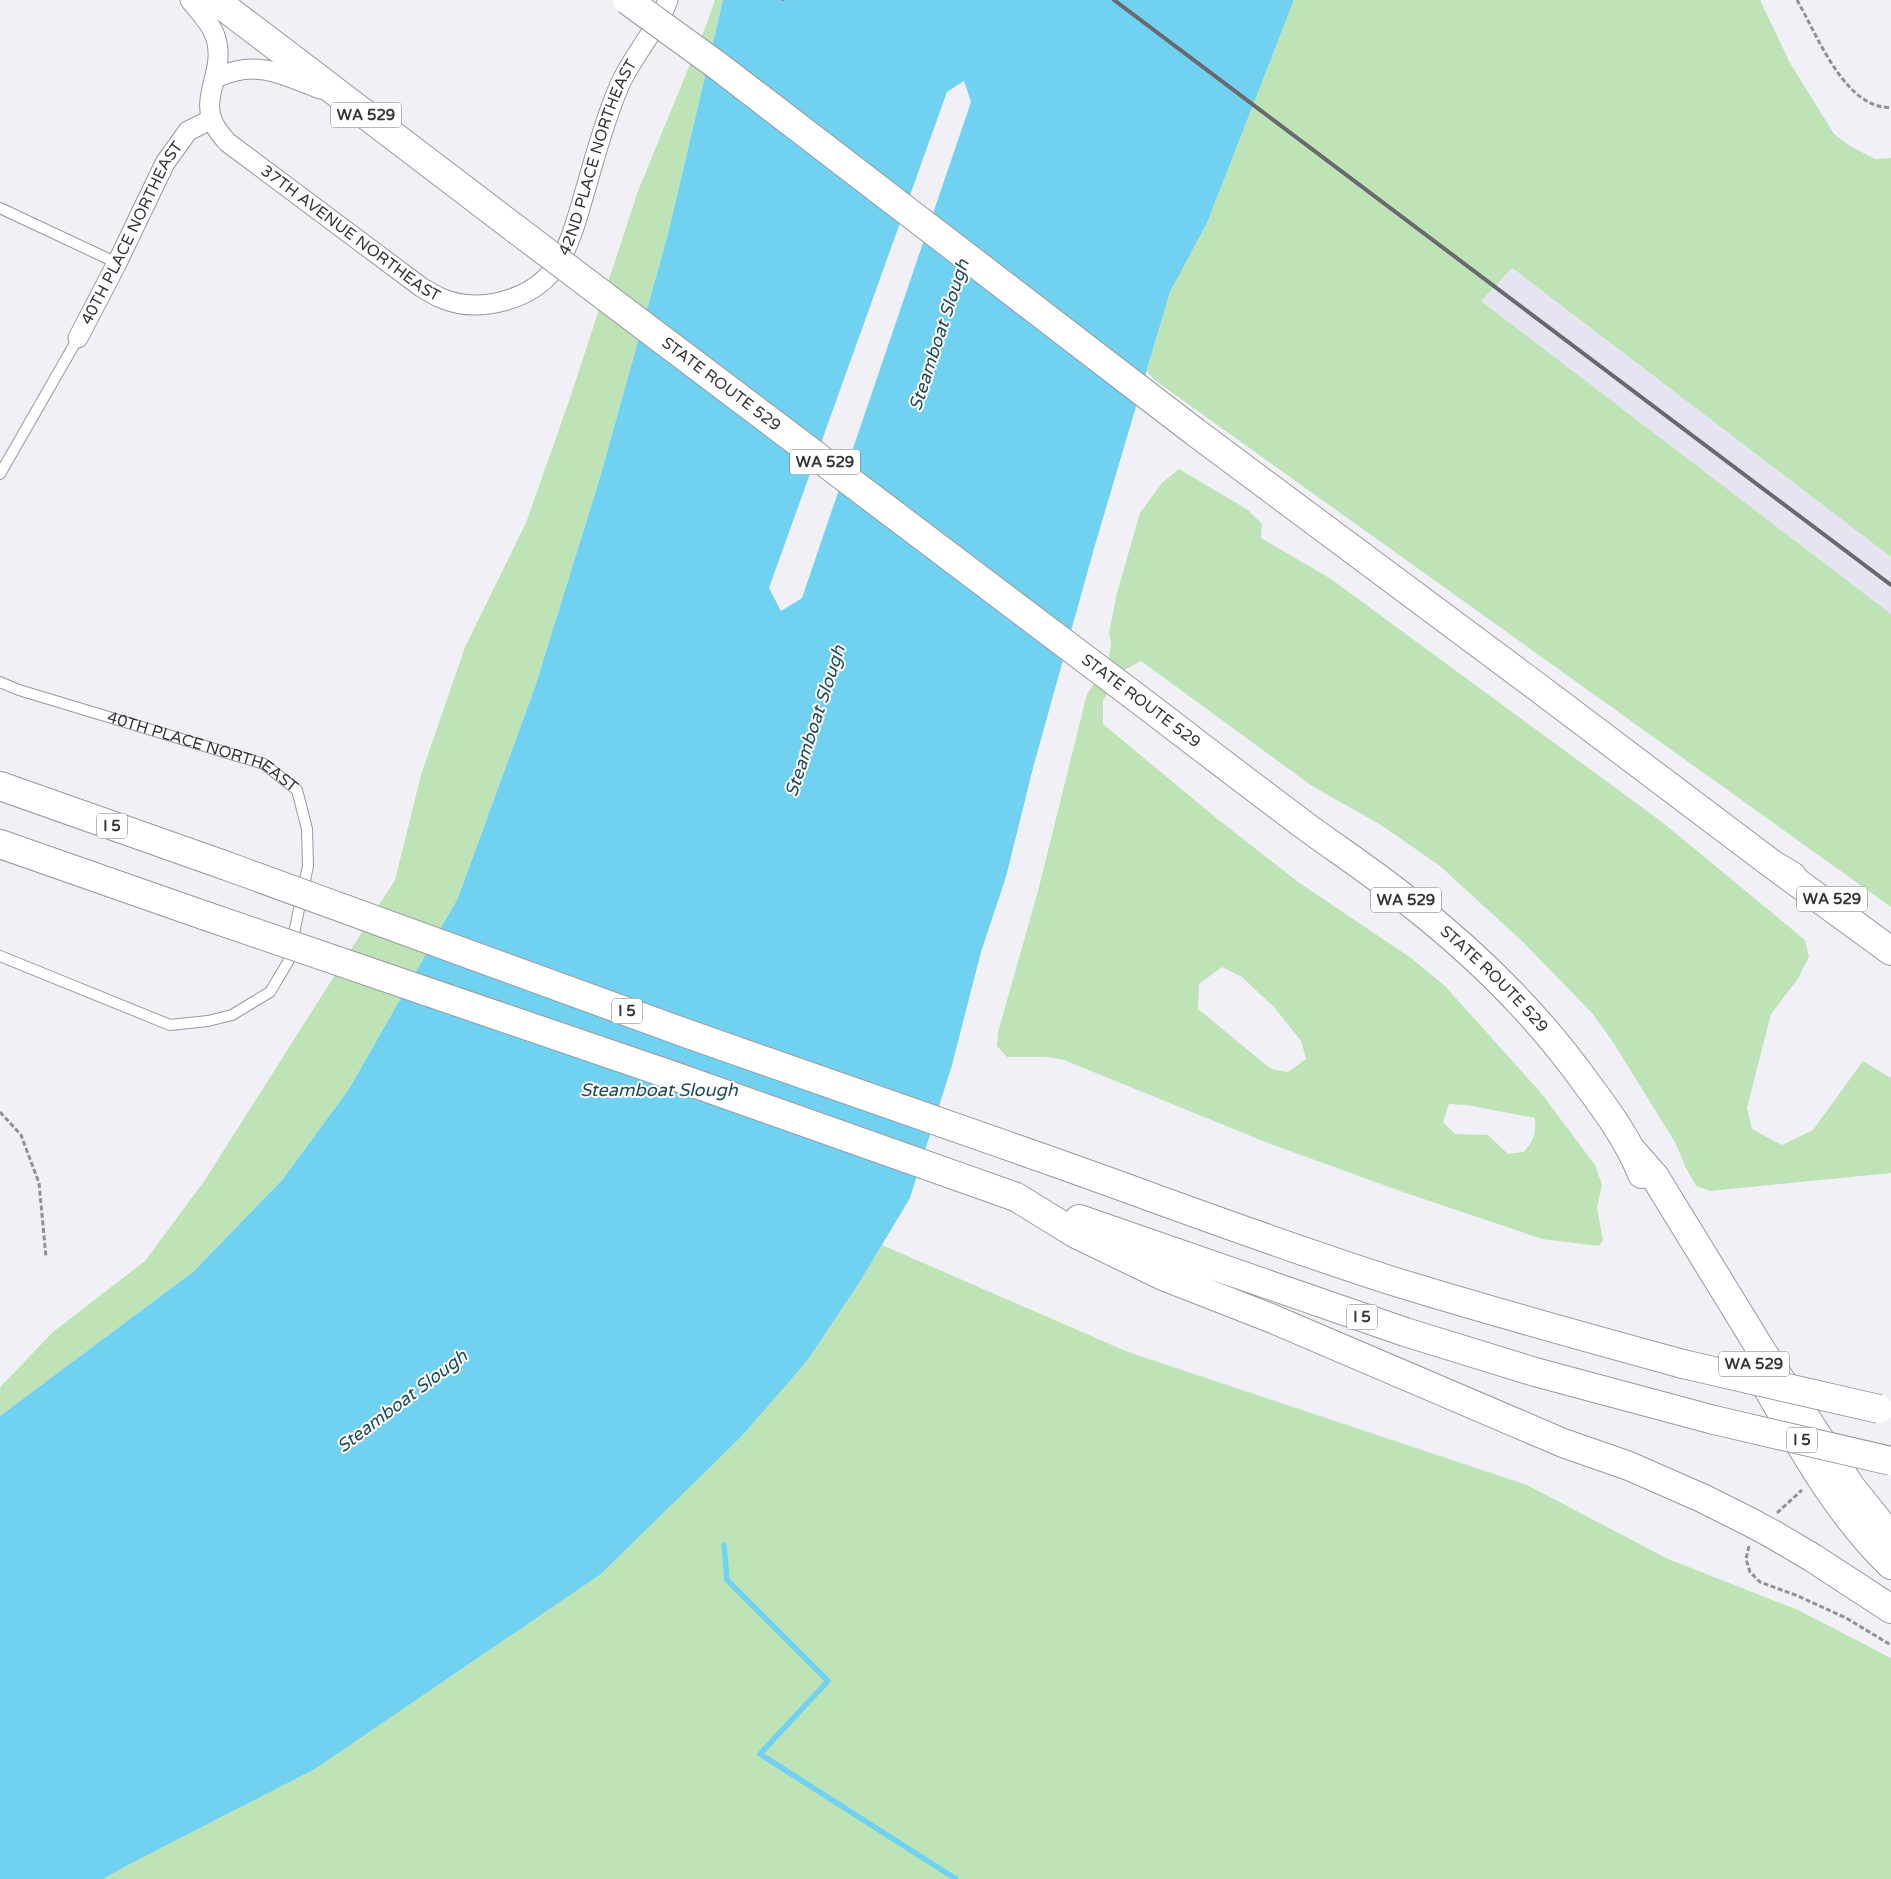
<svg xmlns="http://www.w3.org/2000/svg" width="1891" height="1879" font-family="'Varela Round',sans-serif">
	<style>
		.built { fill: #e7e4f2 }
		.green { fill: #bee3b6; fill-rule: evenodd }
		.water { fill: #70d2f0 }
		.pier { fill: #f2f0f7 }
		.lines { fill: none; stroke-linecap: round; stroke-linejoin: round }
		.stream { stroke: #70d2f0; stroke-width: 5.5 }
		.service-casing { stroke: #99989e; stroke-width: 12 }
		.minor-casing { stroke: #99989e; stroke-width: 21 }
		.primary-casing { stroke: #99989e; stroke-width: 30 }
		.motorway-casing { stroke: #99989e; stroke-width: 30 }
		.path { stroke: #929095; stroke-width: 3; stroke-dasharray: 5 2.5; stroke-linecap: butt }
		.service { stroke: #fff; stroke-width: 10 }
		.minor { stroke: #fff; stroke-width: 19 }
		.primary { stroke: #fff; stroke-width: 28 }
		.motorway { stroke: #fff; stroke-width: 28 }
		.rail { stroke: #69686c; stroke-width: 4 }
		.primary-bridge-casing { stroke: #99989e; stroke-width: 30; stroke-linecap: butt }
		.motorway-bridge-casing { stroke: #99989e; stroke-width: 30; stroke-linecap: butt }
		.primary-bridge { stroke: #fff; stroke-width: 28 }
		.motorway-bridge { stroke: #fff; stroke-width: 28 }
		.labels { text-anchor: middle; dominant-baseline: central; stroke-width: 4; stroke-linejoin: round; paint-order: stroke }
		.shield { fill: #fff; stroke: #727274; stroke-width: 1 }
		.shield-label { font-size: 15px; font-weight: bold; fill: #363538 }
		.street-label { font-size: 16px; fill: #363538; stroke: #fff }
		.water-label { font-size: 18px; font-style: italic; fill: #1f4a57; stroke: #fff }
	</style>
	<rect width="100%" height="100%" fill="#f2f0f7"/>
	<path class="built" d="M1511 268 1891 557V614L1481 301Z"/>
	<path class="green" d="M715 0H723L668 234 599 481 535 687 458 898 349 1089 283 1179 193 1272 0 1416V1388L3 1384 53 1332 145 1261 205 1180 395 880 421 775 465 647 526 523 570 398 638 191 707 23Z
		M1294 0H1760L1790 63 1834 134 1850 146 1875 159 1891 158V557L1512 268 1481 301 1891 614V907L1153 379 1147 371 1170 292 1207 223Z
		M1179 469 1248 510 1262 524 1261 538 1331 579 1662 822 1805 940 1809 957 1797 980 1771 1014 1747 1108 1752 1129 1782 1145 1813 1130 1863 1061 1891 1078V1173L1710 1191 1696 1186 1686 1168 1676 1144 1613 1042 1592 1013 1523 942 1440 866 1381 825 1312 786 1141 661 1124 670 1103 701V724L1215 817 1298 882 1411 958 1445 986 1541 1093 1595 1165 1602 1185 1597 1208 1603 1240 1599 1246 1542 1239 1403 1192 1268 1143 1064 1060 1047 1057H1007L997 1046 998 1032 1038 891 1087 694 1108 663 1111 643 1109 633 1117 593 1140 513 1162 483ZM1222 967 1242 977 1274 1007 1301 1041 1306 1059 1288 1072 1271 1069 1198 1009 1199 984ZM1449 1104 1467 1105 1535 1118C1536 1135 1534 1140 1524 1152L1508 1154 1488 1135 1455 1134 1443 1122Z
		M882 1245 1128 1352 1527 1485 1668 1559 1798 1610 1891 1658V1879H103L128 1865 315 1769 601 1574 742 1436 807 1361 861 1280Z"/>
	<path class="water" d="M723 0H1294L1207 223 1170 292 1095 545 1033 768 1006 877 981 952 952 1065 910 1198 861 1280 807 1361 742 1436 601 1574 315 1769 128 1865 103 1879H0V1416L193 1272 283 1179 349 1089 458 898 535 687 599 481 668 234Z"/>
	<path class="pier" d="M964 81 971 102 802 598 781 611 769 588 947 92Z"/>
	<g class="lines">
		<path class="stream" d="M724 1545 727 1580 828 1681 760 1754 956 1879"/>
		<g class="service-casing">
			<g id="service">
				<path d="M0 208 117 263"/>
				<path d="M0 474 78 338"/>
				<path id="s1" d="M0 682 19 690 264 764 297 790 307 829 308 866 288 962 270 992 232 1015 208 1021 170 1025 0 956"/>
			</g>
		</g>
		<g class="minor-casing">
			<g id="minor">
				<path id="s2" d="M190 0C200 13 214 26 217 43 223 70 203 96 212 120 215 128 221 135 227 142L421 287C428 291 434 295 441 298 478 314 530 301 555 268 570 247 578 215 585 191 595 157 604 122 618 89 630 58 657 31 668 0"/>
				<path d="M216 78C257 59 281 74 320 89"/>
				<path id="s3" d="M78 338 117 263 165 163 188 131 212 119"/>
			</g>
		</g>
		<g class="primary-casing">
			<g id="primary">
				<path d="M215 0 517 230"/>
				<path d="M1195 432 1540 689 1772 864 1792 876"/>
				<path id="s4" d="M1133 695C1191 739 1249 784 1308 828 1341 852 1376 875 1408 901 1476 954 1537 1014 1587 1084 1608 1112 1629 1141 1642 1174"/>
				<path d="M1756 1368C1796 1437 1833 1509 1891 1565"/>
			</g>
		</g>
		<g class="motorway-casing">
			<path id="motorway" d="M0 786 224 865
				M0 844 206 916
				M1772 864 1891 951
				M1633 1152 1655 1177 1763 1353 1815 1432 1851 1487 1891 1537
				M1031 1154C1154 1197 1275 1244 1399 1283 1493 1312 1588 1338 1683 1364
				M1016 1197 1076 1234 1163 1276 1273 1319 1563 1443 1629 1466 1702 1498 1750 1522
				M1079 1219 1405 1332 1535 1372 1714 1420
				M1774 1535 1813 1558 1891 1609"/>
		</g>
		<path class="path" d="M1797 0C1816 33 1838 91 1875 105 1880 107 1886 107 1891 108
			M783 1V0
			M0 1112 21 1135 39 1183 46 1257
			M1777 1513 1802 1490
			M1749 1546 1746 1559 1750 1572 1760 1582 1798 1596 1846 1618 1891 1645"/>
		<use href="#service" class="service"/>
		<use href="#minor" class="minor"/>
		<use href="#primary" class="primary"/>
		<use href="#motorway" class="motorway"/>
		<path class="rail" d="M1114 0 1891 585"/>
		<g class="primary-bridge-casing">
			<g id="primary-bridge">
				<path d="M627 0 718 66 1195 432"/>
				<path id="s5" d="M517 230 1133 695"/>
			</g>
		</g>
		<g class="motorway-bridge-casing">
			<path id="motorway-bridge" d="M224 865 691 1035 1031 1154
				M206 916 674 1076 1016 1197
				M1683 1364 1879 1409
				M1714 1420 1891 1461
				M1750 1522 1774 1535"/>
		</g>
		<use href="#primary-bridge" class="primary-bridge"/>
		<use href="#motorway-bridge" class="motorway-bridge"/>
	</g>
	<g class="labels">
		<g class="shield">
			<rect x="331" y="102.5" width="70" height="25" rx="4"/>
			<rect x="790" y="449.5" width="70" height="25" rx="4"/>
			<rect x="97" y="813.5" width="30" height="25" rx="4"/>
			<rect x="1797" y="886.5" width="70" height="25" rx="4"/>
			<rect x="1371" y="887.5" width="70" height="25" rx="4"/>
			<rect x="612" y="998.5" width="30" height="25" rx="4"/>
			<rect x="1347" y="1304.5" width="30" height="25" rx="4"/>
			<rect x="1719" y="1351.5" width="70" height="25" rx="4"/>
			<rect x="1787" y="1427.5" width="30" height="25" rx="4"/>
		</g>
		<g class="shield-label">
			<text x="366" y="115">WA 529</text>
			<text x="825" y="462">WA 529</text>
			<text x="112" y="826">I 5</text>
			<text x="1832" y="899">WA 529</text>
			<text x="1406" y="900">WA 529</text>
			<text x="627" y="1011">I 5</text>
			<text x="1362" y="1317">I 5</text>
			<text x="1754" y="1364">WA 529</text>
			<text x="1802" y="1440">I 5</text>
		</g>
		<g class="street-label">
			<text stroke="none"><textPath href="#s2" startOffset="666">42ND PLACE NORTHEAST</textPath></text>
			<text stroke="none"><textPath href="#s2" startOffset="310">37TH AVENUE NORTHEAST</textPath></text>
			<text stroke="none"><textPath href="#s3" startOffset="118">40TH PLACE NORTHEAST</textPath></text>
			<text stroke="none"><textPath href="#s5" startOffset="256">STATE ROUTE 529</textPath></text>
			<text transform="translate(1141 701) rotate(37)">STATE ROUTE 529</text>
			<text stroke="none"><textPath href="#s1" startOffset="215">40TH PLACE NORTHEAST</textPath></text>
			<text stroke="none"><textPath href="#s4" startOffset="460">STATE ROUTE 529</textPath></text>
		</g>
		<g class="water-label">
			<text transform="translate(939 335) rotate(-72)">Steamboat Slough</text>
			<text transform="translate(815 721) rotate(-72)">Steamboat Slough</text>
			<text x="659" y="1090">Steamboat Slough</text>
			<text transform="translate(402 1401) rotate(-37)">Steamboat Slough</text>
		</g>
	</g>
</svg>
